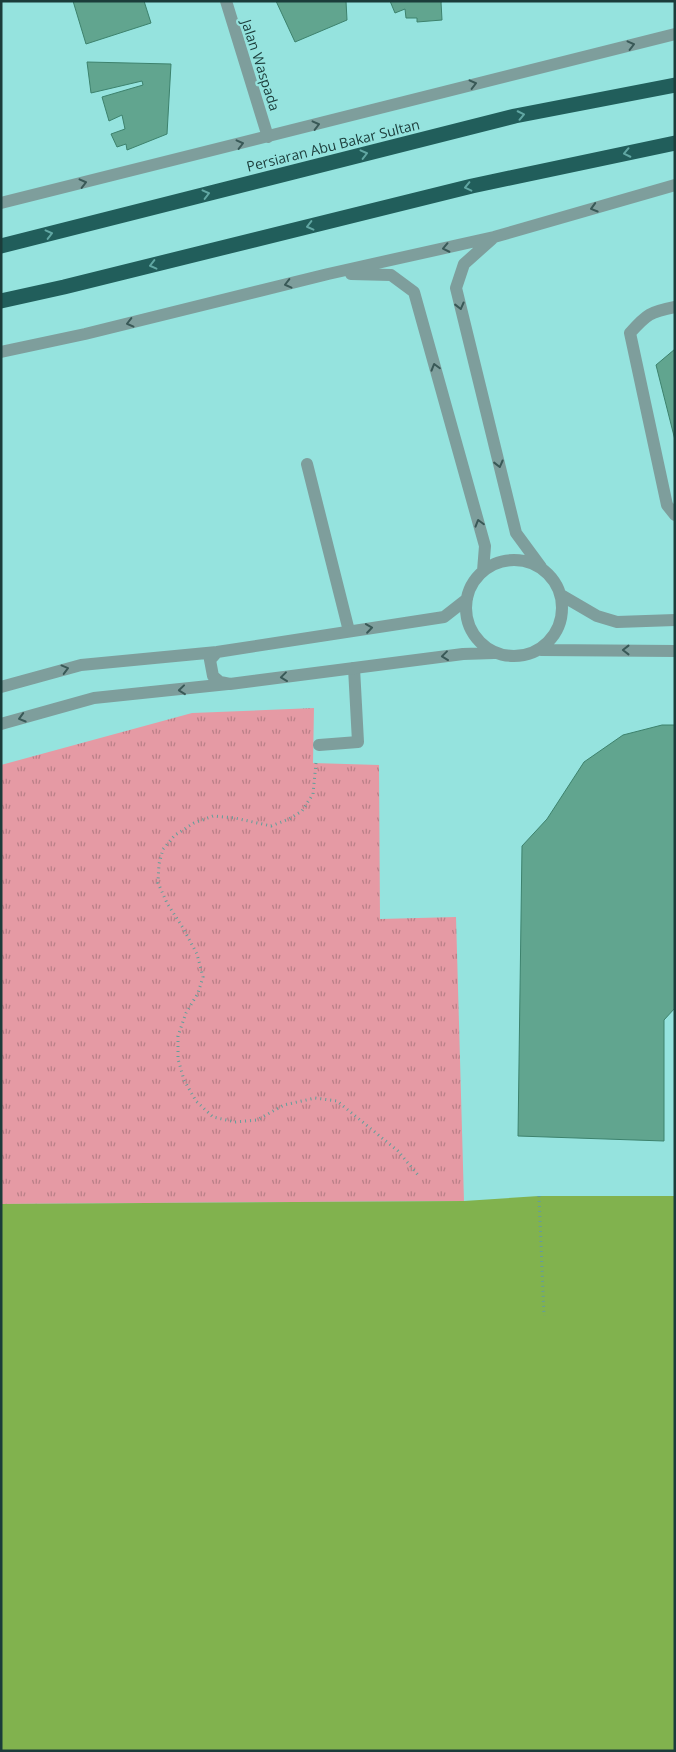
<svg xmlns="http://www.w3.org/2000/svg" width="676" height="1752" font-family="'Open Sans',sans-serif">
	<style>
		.grass { fill: url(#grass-tufts) }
		.water { fill: #81b24e }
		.building { fill: #61a58f; stroke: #3d826d }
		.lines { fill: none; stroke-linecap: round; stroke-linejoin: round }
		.path { stroke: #639e9a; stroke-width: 3; stroke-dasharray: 1 4; stroke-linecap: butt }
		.lane { stroke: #7e9e9c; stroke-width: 12 }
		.street { stroke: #7e9e9c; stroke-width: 12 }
		.highway { stroke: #215e5b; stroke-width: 15 }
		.oneway { stroke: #395957 }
		.oneway2 { stroke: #61a7a3 }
		.labels { text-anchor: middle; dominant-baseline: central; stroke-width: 4.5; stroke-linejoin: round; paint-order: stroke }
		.street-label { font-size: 14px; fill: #1b3c3a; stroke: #95e3de }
	</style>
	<defs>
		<pattern id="grass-tufts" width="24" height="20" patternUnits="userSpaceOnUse" patternTransform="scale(1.25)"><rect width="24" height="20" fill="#e59aa4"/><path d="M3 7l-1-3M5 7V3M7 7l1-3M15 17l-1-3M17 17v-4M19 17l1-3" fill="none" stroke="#b97f87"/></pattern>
	</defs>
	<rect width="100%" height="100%" fill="#95e3de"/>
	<path class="grass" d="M314 708 313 763 379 765 380 919 456 917 464 1201 1 1204V765L192 713Z"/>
	<path class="water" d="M539 1196H675V1751H1V1204L464 1201Z"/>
	<path class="building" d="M73 1H144L151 23 86 44Z
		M276 1H346L347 20 295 42Z
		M390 1H444L441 2 442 20 417 22V18H406L405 9 395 13Z
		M87 62 171 64 167 134 127 150 126 144 117 147 111 134 125 129 122 115 109 121 102 97 143 85 142 81 91 93Z
		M675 349V440L656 365Z
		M662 725H675V1008L664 1020V1141L518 1136 522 846 547 819 584 762 623 735Z"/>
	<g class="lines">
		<path class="path" d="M316 763 313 794 302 811 289 819 271 826 235 818 213 816 194 823 175 835 163 849 159 864 158 883 167 903 183 928 197 954 203 977 198 993 186 1013 178 1036V1059L184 1080 196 1101 213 1117 235 1122 257 1120 284 1105 315 1098 337 1101 398 1151 418 1175
			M539 1196 544 1316"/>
		<path class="lane" d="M675 307C650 312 647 314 630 333L667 505 675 515
			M307 464 349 631
			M319 745 358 742 354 668"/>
		<path class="street" d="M226 1 268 137
			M1 203 675 34
			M492 239 464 264 456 288 516 533 541 567
			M351 274 391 275 414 292 485 546 483 571
			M1 352 85 334 328 274 494 237 675 185
			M466 608a48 48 0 1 1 96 0a48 48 0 1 1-96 0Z
			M561 595 597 616 617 622 675 620
			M541 650 675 651
			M217 652 210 660 213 676 220 682 230 684 463 654 494 653
			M1 687 81 665 217 652 444 617 467 599
			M1 724 94 698 228 684"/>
		<path class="highway" d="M1 246 515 116 675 85
			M1 301 64 287 472 186 675 143"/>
	</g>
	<defs><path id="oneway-chevron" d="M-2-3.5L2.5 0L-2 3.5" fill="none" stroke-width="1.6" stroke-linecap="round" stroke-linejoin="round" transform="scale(1.25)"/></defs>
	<g class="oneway">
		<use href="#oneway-chevron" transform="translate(631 45) rotate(-14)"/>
		<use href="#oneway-chevron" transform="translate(473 84) rotate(-14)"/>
		<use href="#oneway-chevron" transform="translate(316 125) rotate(-14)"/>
		<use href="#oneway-chevron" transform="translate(240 144) rotate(-14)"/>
		<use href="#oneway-chevron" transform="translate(83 183) rotate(-14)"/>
		<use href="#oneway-chevron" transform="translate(594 208) rotate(164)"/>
		<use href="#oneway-chevron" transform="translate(446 248) rotate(168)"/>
		<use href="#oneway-chevron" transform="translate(288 284) rotate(166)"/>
		<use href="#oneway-chevron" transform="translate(460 306) rotate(76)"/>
		<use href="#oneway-chevron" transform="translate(130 323) rotate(166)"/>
		<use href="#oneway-chevron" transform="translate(435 367) rotate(-106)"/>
		<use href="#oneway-chevron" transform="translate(499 464) rotate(76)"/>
		<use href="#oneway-chevron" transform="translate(479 523) rotate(-106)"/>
		<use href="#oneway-chevron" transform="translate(369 628) rotate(-8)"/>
		<use href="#oneway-chevron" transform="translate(626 650) rotate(-180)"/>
		<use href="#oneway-chevron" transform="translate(445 656) rotate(173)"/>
		<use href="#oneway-chevron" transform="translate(65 669) rotate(-15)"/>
		<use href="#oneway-chevron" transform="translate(284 677) rotate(173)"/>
		<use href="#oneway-chevron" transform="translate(182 690) rotate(174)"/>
		<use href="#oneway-chevron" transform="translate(22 718) rotate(164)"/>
	</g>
	<g class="oneway2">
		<use href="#oneway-chevron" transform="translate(521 115) rotate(-12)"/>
		<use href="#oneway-chevron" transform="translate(627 153) rotate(168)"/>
		<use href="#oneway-chevron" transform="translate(364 154) rotate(-14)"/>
		<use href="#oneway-chevron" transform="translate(468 187) rotate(167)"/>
		<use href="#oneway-chevron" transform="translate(206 194) rotate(-14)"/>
		<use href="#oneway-chevron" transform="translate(310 226) rotate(166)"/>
		<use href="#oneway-chevron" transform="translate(49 234) rotate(-14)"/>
		<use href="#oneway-chevron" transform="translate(153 265) rotate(166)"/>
	</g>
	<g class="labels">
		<g class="street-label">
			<text transform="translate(261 65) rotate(72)">Jalan Waspada</text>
			<text transform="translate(333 145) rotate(-14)">Persiaran Abu Bakar Sultan</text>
		</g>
	</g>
	<rect width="676" height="1752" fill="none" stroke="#1b3c3a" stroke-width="5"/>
</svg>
